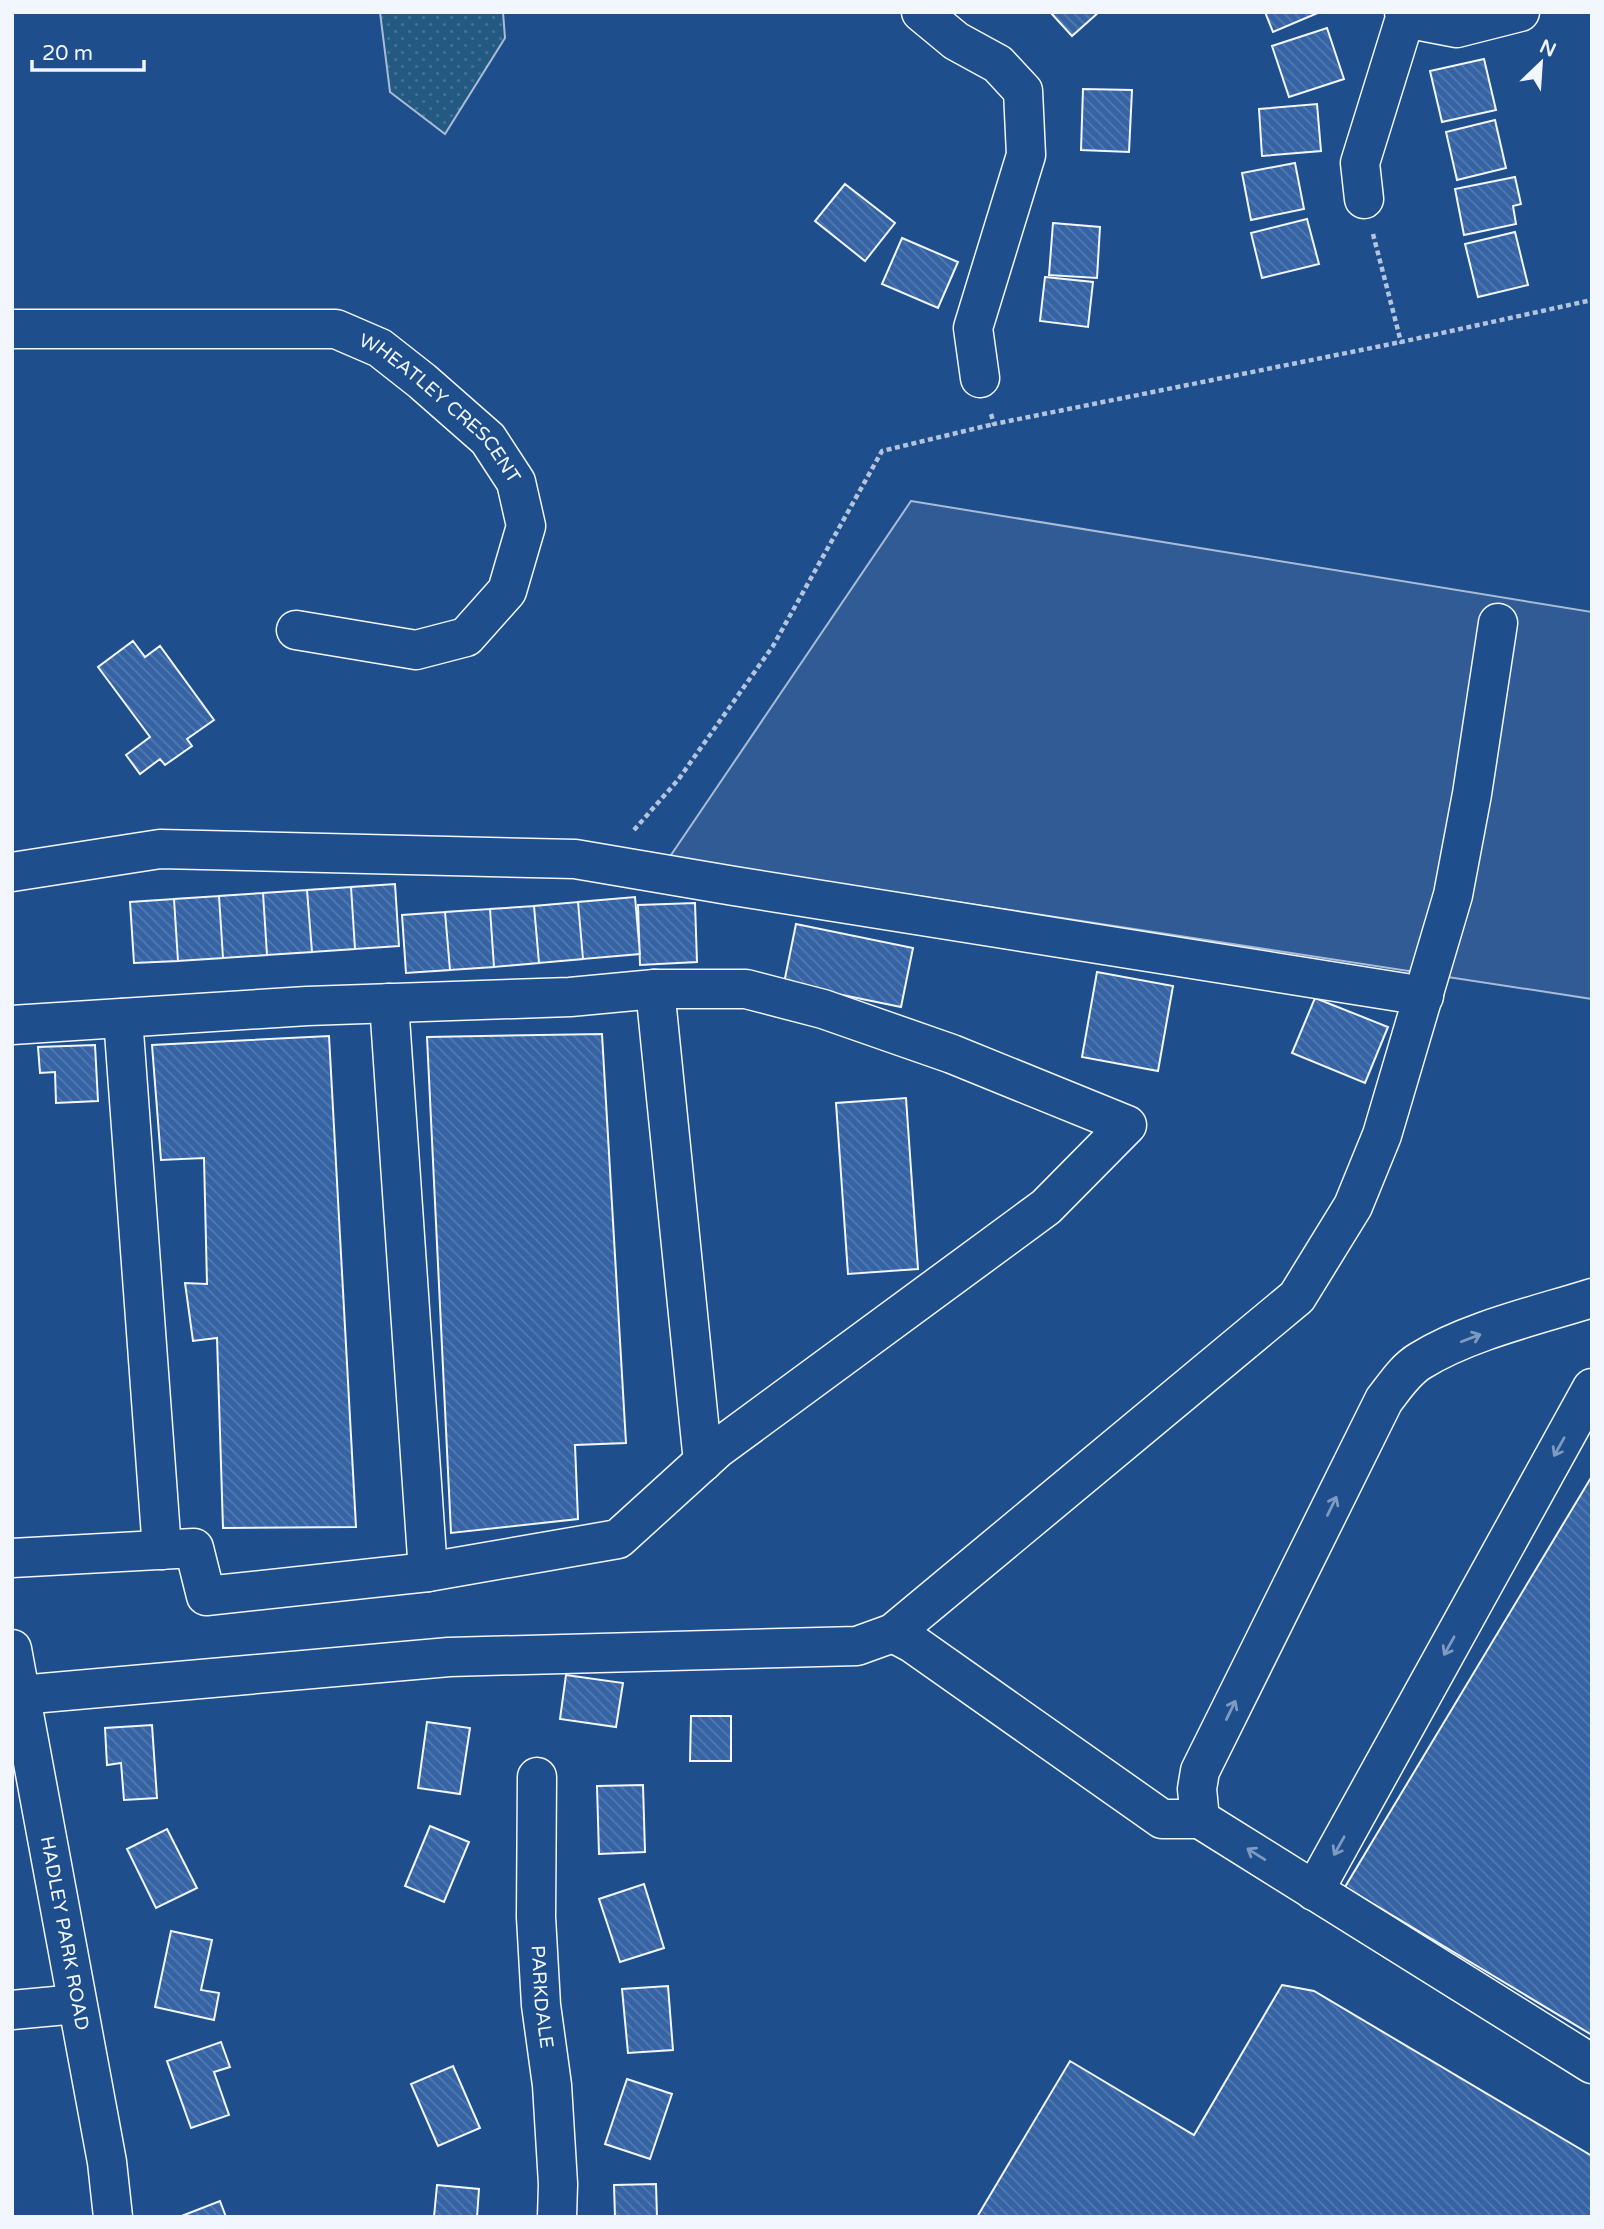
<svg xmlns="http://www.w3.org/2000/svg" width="1604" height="2229" font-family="'Varela Round',sans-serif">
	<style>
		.grass { fill: url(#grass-dots); stroke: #a8bbd7; stroke-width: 2 }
		.parking { fill: #305b95; stroke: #a8bbd7; stroke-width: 2 }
		.building { fill: url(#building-back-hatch); stroke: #f2f6ff; stroke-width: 2 }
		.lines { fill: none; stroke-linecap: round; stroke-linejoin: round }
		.minor-casing { stroke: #f2f6ff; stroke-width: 41 }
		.path { stroke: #b3c4dc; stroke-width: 4.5; stroke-dasharray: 5 3.5; stroke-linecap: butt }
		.minor { stroke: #1f4e8c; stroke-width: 38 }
		.oneway { stroke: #7e9ac0 }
		.labels { text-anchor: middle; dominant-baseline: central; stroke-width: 5; stroke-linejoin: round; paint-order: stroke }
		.street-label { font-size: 19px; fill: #f2f6ff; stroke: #1f4e8c }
	</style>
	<defs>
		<pattern id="grass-dots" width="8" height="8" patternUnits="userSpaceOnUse" patternTransform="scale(1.75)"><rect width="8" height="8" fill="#245a82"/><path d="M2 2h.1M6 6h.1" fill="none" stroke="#447295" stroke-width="1.8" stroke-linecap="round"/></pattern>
		<pattern id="building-back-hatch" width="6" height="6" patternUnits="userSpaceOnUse" patternTransform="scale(1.75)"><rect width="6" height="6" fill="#3563a3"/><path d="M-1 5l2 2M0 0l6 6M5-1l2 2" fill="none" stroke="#537ab1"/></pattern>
	</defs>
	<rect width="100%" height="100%" fill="#1f4e8c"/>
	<path class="grass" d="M380 12H503L505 38 445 134 390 92Z"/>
	<path class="parking" d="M911 501 1592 612V999L669 858Z"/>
	<path class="building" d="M1050 12H1099L1072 36Z
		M1265 12H1320L1273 32Z
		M1327 28 1344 79 1289 97 1272 46Z
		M1484 59 1496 110 1442 122 1430 71Z
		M1083 89 1132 90 1129 152 1081 150Z
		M1317 104 1321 151 1262 156 1259 109Z
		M1495 120 1506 168 1457 180 1446 132Z
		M1295 163 1304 209 1251 220 1242 173Z
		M1515 177 1521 204 1513 206 1516 224 1464 235 1455 189Z
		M845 184 895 223 865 261 815 221Z
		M1307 219 1319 264 1262 278 1251 233Z
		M1053 223 1100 227 1097 278 1049 275Z
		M1515 232 1528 285 1478 297 1465 244Z
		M902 238 958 262 938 308 882 284Z
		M1045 277 1093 282 1088 327 1040 321Z
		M133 641 145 657 160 646 214 720 187 739 192 746 165 765 160 759 140 774 126 755 150 737 98 667Z
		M395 884 399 946 355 949 351 887Z
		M351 887 355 949 312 952 307 890Z
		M307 890 312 952 267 955 263 893Z
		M263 893 267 955 223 958 219 896Z
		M219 896 223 958 178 961 174 899Z
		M635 897 640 954 583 959 578 902Z
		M174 899 178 961 134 963 130 902Z
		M578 902 583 959 539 963 534 906Z
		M695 903 697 962 640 965 638 905Z
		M534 906 539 963 494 967 490 909Z
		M490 909 494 967 450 970 445 912Z
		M445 912 450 970 406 973 402 915Z
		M796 924 913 948 901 1007 784 983Z
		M1097 972 1173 986 1158 1071 1082 1057Z
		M1315 998 1388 1027 1365 1083 1292 1053Z
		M602 1034 626 1443 575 1445 578 1519 451 1533 427 1037Z
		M329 1036 356 1527 223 1528 217 1338 193 1341 185 1283 207 1284 204 1158 161 1160 152 1045Z
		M95 1045 98 1101 56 1103 55 1072 40 1073 38 1047Z
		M906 1098 918 1269 848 1274 836 1103Z
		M1592 1476V2035L1345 1887Z
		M566 1675 623 1683 616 1727 560 1719Z
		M691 1716H731V1761H690Z
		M427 1722 470 1728 460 1794 418 1788Z
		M152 1725 157 1798 124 1800 121 1763 107 1765 105 1728Z
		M643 1785 645 1852 599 1854 597 1786Z
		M430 1826 469 1842 444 1902 405 1886Z
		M167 1829 197 1888 156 1908 127 1849Z
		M644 1884 664 1948 620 1962 599 1899Z
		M171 1931 212 1940 201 1990 219 1993 214 2020 155 2007Z
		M1282 1985 1314 1991 1592 2156V2217H977L1070 2061 1194 2135Z
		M668 1986 673 2050 628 2053 622 1989Z
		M221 2042 230 2067 214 2072 229 2115 191 2128 167 2061Z
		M453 2066 480 2128 438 2146 411 2084Z
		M627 2079 672 2094 650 2159 605 2144Z
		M656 2184 657 2217H615L614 2185Z
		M437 2185 479 2189 477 2217H434Z
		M220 2201 226 2217H179Z"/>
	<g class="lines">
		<g class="minor-casing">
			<g id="minor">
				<path d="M921 12 956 41 998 64 1023 91 1026 155 973 328 980 378"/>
				<path d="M1405 18 1457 28 1520 12"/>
				<path d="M1364 199 1360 163 1405 18 1404 12"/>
				<path id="s1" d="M12 329H336L380 348 422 381 488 439 516 482 526 526 507 591 466 637 416 650 296 630"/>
				<path d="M12 872 160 849 575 859 734 886 1424 996"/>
				<path d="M655 989 703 1462"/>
				<path d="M389 1003 428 1572"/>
				<path d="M123 1018 162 1550"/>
				<path d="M12 1025 307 1006 570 997 655 989H746L823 1009 952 1054 1127 1125 1046 1207 717 1449 618 1539 428 1572 206 1596 194 1548 12 1558"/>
				<path d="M1592 1298C1538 1315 1468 1331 1420 1361 1405 1370 1395 1386 1384 1400L1200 1771 1197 1789 1200 1819 1592 2064"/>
				<path d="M893 1633 912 1643 1162 1819H1200"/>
				<path id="s2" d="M12 1649 107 2162 113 2217"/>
				<path d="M20 1695 449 1657 857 1646 893 1633 1297 1297 1353 1206 1382 1135 1453 895 1472 794 1498 623"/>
				<path id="s3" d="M537 1777 536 1917 541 2005 552 2085 558 2184 557 2217"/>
				<path d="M1314 1891 1592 1388"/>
				<path d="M12 2010 77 2004"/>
			</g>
		</g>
		<path class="path" d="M1373 234 1401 342 1592 300
			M991 414 994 424 1401 342
			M634 830 678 780 773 646 882 451 994 424"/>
		<use href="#minor" class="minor"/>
	</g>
	<defs><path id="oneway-shaft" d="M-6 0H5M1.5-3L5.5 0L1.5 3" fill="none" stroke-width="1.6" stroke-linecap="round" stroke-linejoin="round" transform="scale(1.75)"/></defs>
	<g class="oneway">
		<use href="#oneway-shaft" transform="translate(1471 1338) rotate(-21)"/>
		<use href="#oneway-shaft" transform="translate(1559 1447) rotate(119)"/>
		<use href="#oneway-shaft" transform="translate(1332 1506) rotate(-64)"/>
		<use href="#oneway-shaft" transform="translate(1449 1646) rotate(119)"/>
		<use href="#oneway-shaft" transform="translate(1231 1710) rotate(-64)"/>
		<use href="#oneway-shaft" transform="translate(1339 1846) rotate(119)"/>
		<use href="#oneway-shaft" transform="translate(1256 1854) rotate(-148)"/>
	</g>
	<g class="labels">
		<g class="street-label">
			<text stroke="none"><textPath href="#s1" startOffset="457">WHEATLEY CRESCENT</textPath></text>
			<text stroke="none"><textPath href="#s2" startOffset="289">HADLEY PARK ROAD</textPath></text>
			<text stroke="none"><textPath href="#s3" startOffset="220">PARKDALE</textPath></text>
		</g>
	</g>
	<rect width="1604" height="2229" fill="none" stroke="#f2f6ff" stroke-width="28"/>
	<g transform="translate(1541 63) rotate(25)" stroke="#1f4e8c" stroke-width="5" paint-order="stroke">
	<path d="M0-5L12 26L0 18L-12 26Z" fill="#f2f6ff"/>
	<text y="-10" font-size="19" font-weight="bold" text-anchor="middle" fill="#f2f6ff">N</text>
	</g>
	<path d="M32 60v10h112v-10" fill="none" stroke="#f2f6ff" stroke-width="3.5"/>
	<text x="42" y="60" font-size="21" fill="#f2f6ff" stroke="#1f4e8c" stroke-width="5" paint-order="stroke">20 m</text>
</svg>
